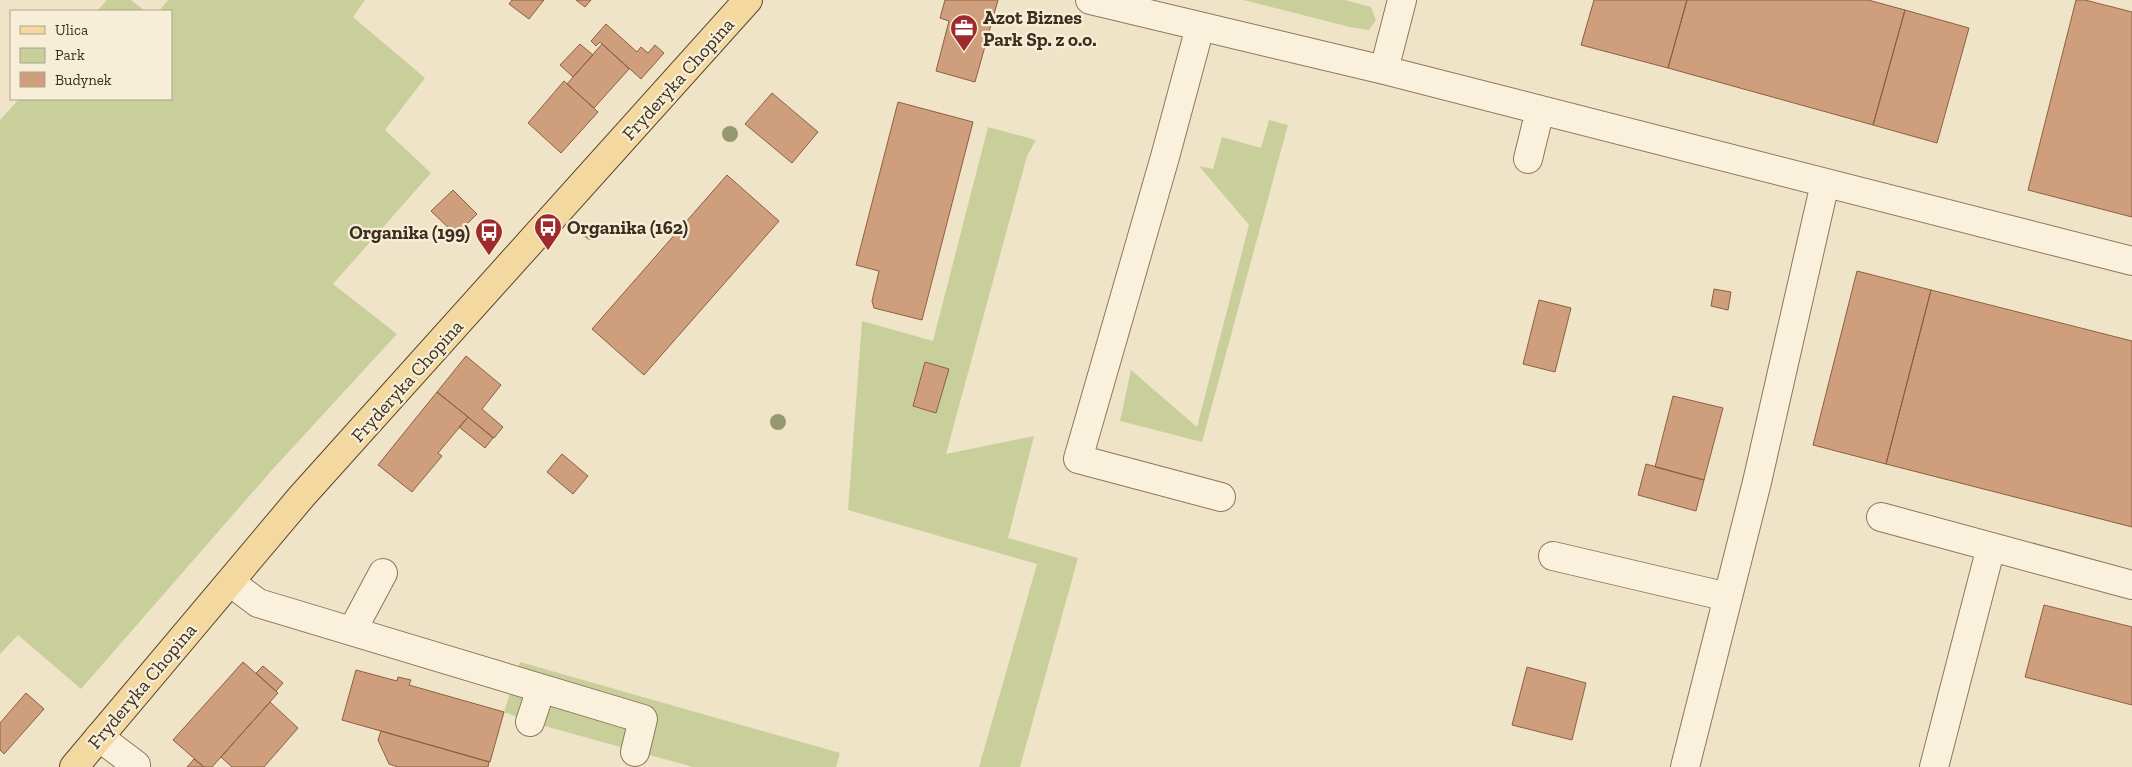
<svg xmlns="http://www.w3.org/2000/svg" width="2132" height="767" font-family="'Zilla Slab',serif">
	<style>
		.green { fill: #c9cf9b }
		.building { fill: #cf9f7d; stroke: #8d5f41 }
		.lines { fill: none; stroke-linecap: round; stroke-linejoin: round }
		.minor-casing { stroke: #8d765c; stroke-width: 30 }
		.major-casing { stroke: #5b4430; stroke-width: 30 }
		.minor { stroke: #faf1dc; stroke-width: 28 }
		.major { stroke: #f3d9a0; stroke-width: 28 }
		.tree { fill: #96986f }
		.labels { text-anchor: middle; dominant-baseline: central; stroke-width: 4.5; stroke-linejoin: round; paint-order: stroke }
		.poi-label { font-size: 19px; font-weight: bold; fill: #3d2e20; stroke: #f7eed8; text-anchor: start }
		.street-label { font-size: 19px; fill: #3d2e20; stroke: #f7eed8 }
	</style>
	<rect width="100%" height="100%" fill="#f0e4c8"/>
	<path class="green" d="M107 0H131L145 11H97Z
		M168 0H365L353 17 425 78 385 130 431 173 333 284 397 334 272 470 81 689 18 635 0 654V120L19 99H171V11H159Z
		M1243 0H1345L1371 7 1376 20 1369 30 1350 27Z
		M1269 120 1288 125 1202 442 1120 421 1131 370 1197 427 1249 225 1199 166 1213 169 1222 137 1261 148Z
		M988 127 1036 140 1027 156 946 454 1034 436 1008 538 1078 558 1020 767H979L1037 564 848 510 862 321 933 341Z
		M520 662 840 753 836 767H693L530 722 504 712Z"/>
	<path class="building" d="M512 0H544L529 19 509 4Z
		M576 0H591L585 7Z
		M945 0H998L975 82 936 71 949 21 940 18Z
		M1594 0H1687L1668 68 1581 45Z
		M1687 0H1868L1905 10 1873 125 1668 68Z
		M2076 0H2085L2132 12V217L2028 190Z
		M1905 10 1969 28 1937 143 1873 125Z
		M606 24 637 52 641 47 648 53 655 45 664 53 641 79 600 42 596 46 591 41Z
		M580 44 593 55 573 77 560 65Z
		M602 44 629 69 594 108 567 84Z
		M564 81 598 112 561 153 528 123Z
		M772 93 818 132 792 163 745 124Z
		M898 102 973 122 922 320 874 308 872 301 879 271 856 265Z
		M727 175 779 221 644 375 592 329Z
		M453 190 477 214 456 235 431 211Z
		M1857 271 1931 290 1886 464 1813 445Z
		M1714 289 1731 292 1728 310 1711 306Z
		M1931 290 2132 341V527L1886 464Z
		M1539 300 1571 308 1555 372 1523 364Z
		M466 356 501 385 482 409 503 427 494 438 437 392Z
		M925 362 949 369 936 413 913 406Z
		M437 392 468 417 438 453 442 456 412 492 378 465Z
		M1673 396 1723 408 1704 480 1655 467Z
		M468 417 493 438 485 448 459 427Z
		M562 454 588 476 573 494 547 472Z
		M1646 464 1704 480 1696 511 1638 495Z
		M2044 605 2132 627V705L2025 677Z
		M243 662 278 693 212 767H204L173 740Z
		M263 666 283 683 276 691 256 673Z
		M1527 667 1586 683 1572 740 1512 725Z
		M356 670 397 681 398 677 411 680 409 685 504 712 490 762 342 720Z
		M26 693 44 709 4 754 0 750V723Z
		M270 702 298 728 264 767H232L221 757Z
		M381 731 489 762 488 767H398L389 764 378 740Z
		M194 759 204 767H187Z"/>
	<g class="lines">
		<g class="minor-casing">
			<path id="minor" d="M1090 0 1384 70 2132 261
				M1200 27 1165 157 1078 459 1221 497
				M1384 70 1402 0
				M1528 159 1540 110
				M1881 517 2132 585
				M1553 556 1728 597
				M230 582 258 603 643 719 635 752
				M352 631 383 573
				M530 722 541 689
				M99 737 136 765
				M1685 767 1757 482 1825 183
				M1934 767 1991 547"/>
		</g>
		<g class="major-casing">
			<path id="major" d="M74 767 302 496 748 0"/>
		</g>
		<use href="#minor" class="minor"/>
		<use href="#major" class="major"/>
	</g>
	<g class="tree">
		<circle cx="730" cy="134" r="8"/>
		<circle cx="591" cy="232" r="8"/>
		<circle cx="778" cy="422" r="8"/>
	</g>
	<defs>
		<g id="office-pin" transform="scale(1.4375)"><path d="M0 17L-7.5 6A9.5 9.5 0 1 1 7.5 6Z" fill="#9e2a2b" stroke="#f7eed8"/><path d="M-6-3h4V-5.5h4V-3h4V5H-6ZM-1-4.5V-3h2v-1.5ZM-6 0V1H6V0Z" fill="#fff"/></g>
		<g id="bus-pin" transform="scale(1.4375)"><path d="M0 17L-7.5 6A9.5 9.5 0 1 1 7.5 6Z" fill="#9e2a2b" stroke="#f7eed8"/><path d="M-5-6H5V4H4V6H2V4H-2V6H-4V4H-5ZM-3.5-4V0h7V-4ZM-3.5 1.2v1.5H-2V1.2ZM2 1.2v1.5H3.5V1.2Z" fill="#fff"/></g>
	</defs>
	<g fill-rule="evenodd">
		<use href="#office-pin" x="964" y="28"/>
		<use href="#bus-pin" x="548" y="227"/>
		<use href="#bus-pin" x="489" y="232"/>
	</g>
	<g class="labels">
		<g class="poi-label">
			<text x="983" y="17">Azot Biznes<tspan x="983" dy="22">Park Sp. z o.o.</tspan></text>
			<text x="567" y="227">Organika (162)</text>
			<text x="470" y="232" text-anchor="end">Organika (199)</text>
		</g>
		<g class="street-label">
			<text transform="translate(678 79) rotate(-48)">Fryderyka Chopina</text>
			<text transform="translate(407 381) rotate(-48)">Fryderyka Chopina</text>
			<text transform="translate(142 686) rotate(-50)">Fryderyka Chopina</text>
		</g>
	</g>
	<rect x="10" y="10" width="162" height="90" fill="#f7eed8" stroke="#ada18e"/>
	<rect x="20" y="26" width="25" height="8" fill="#f3d9a0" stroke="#ada18e"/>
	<text x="55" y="35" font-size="15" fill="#3d2e20">Ulica</text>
	<rect x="20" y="48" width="25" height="15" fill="#c9cf9b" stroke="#ada18e"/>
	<text x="55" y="60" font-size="15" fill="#3d2e20">Park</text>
	<rect x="20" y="72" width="25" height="15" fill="#cf9f7d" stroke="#ada18e"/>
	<text x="55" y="85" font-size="15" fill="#3d2e20">Budynek</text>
</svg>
